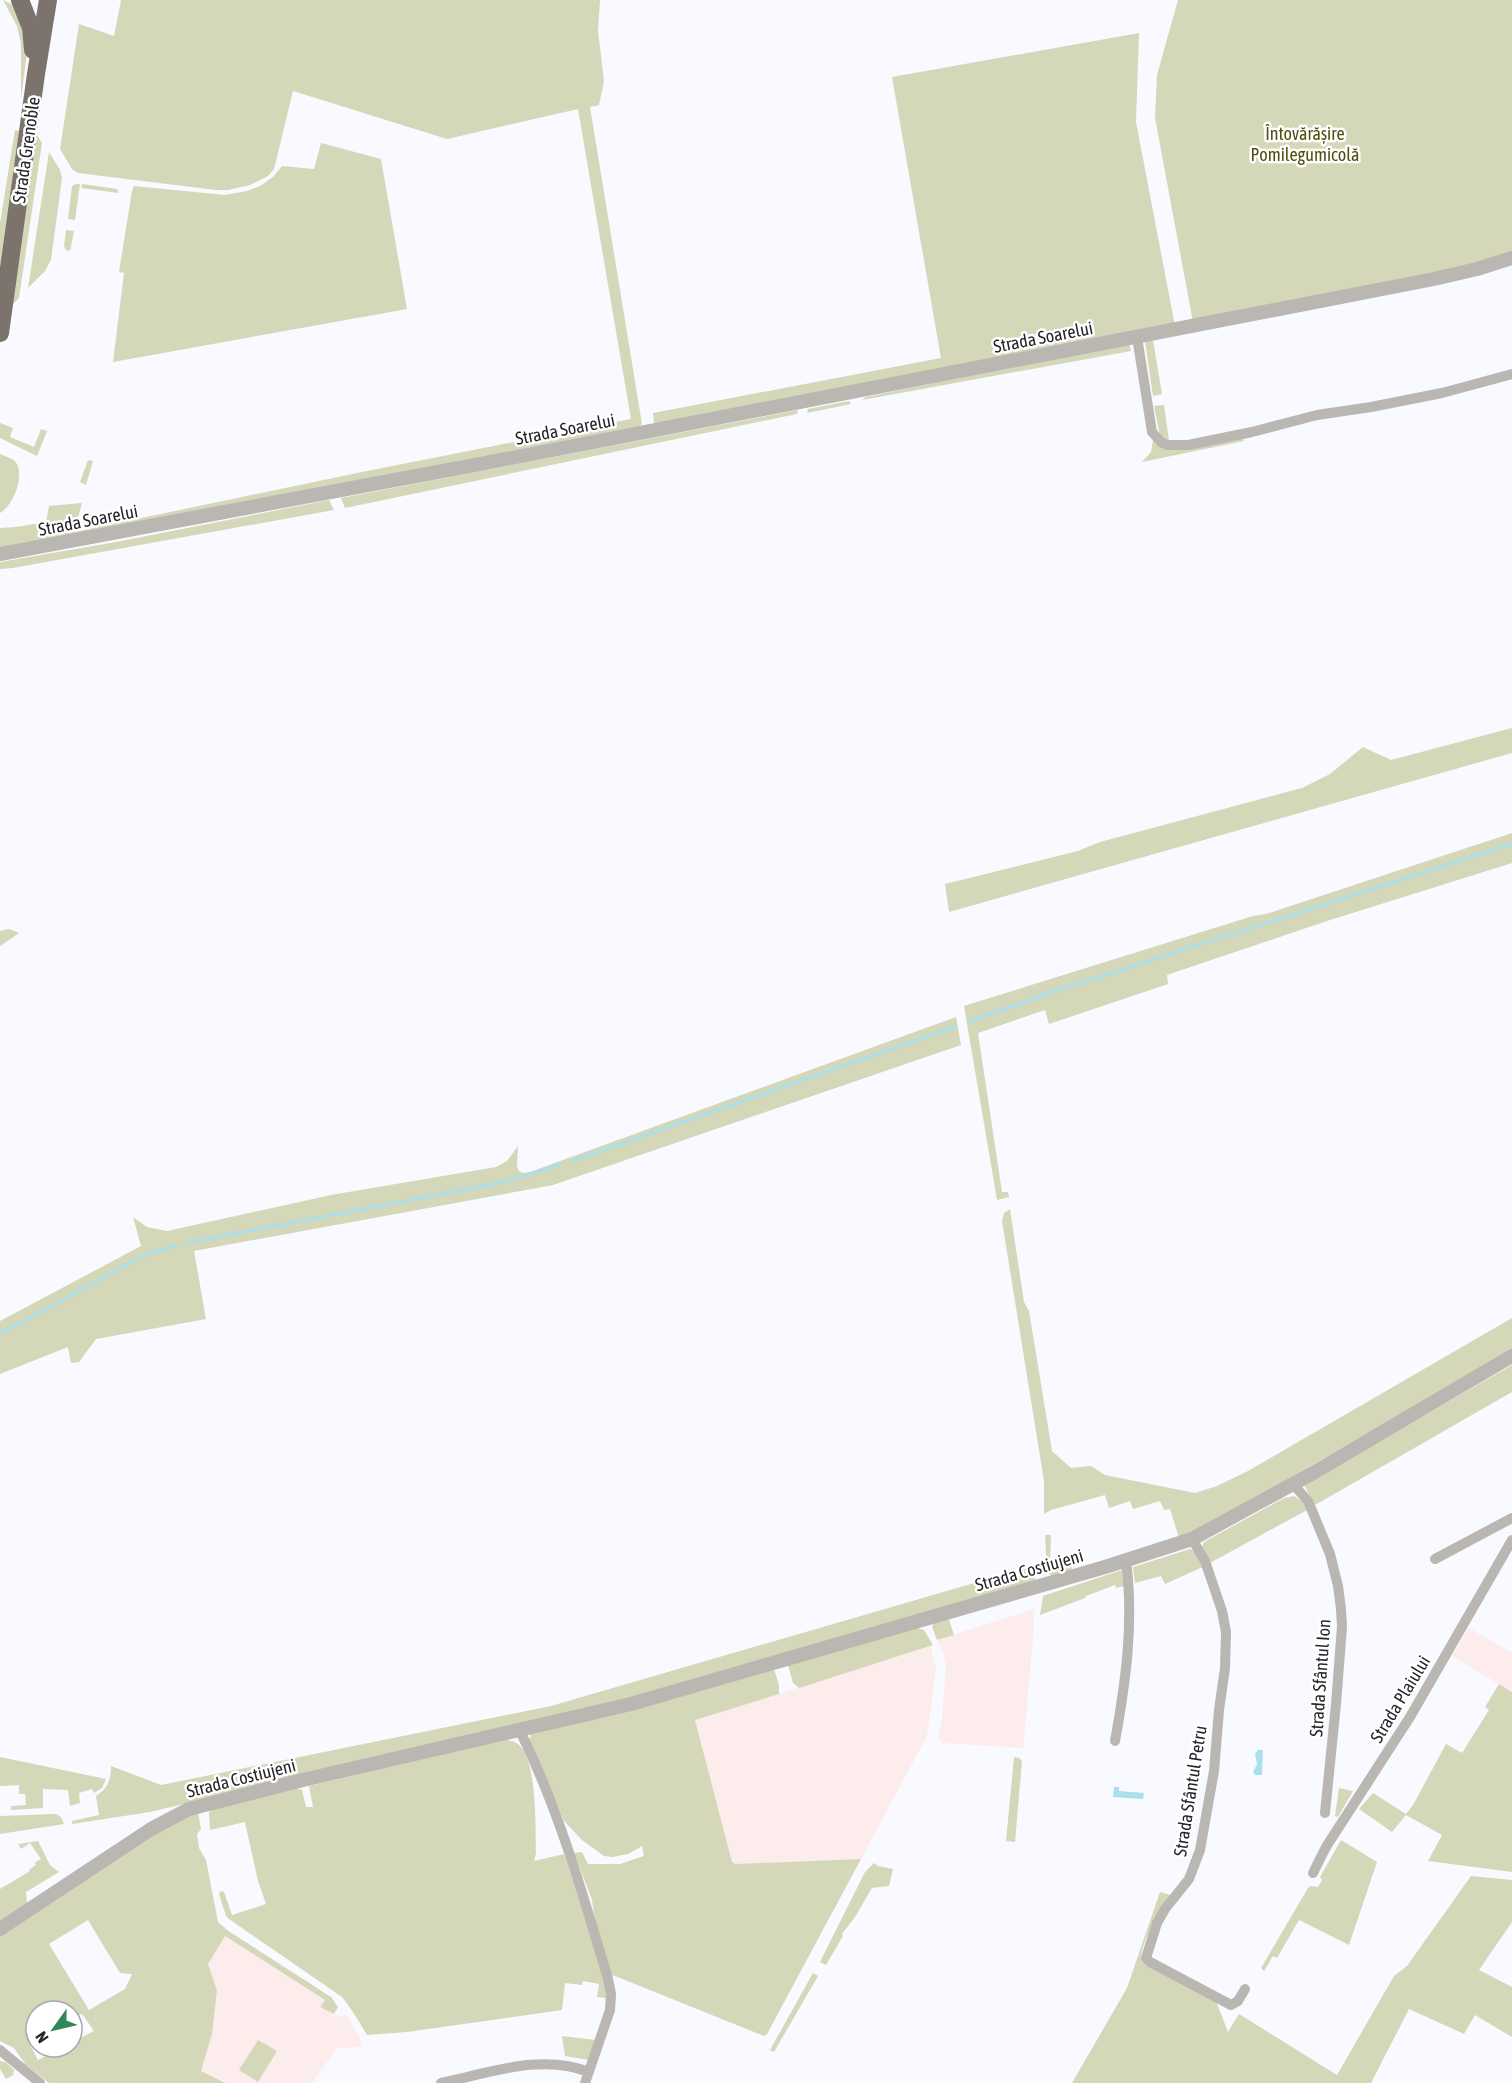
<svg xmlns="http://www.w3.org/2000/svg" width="1512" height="2083" font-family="'Asap Condensed',sans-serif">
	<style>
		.education { fill: #fcecec }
		.green { fill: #d4d7b8; fill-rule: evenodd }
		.water { fill: #abdfea }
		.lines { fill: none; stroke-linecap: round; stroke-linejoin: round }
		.stream { stroke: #abdfea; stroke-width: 3 }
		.minor { stroke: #bab6b2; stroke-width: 10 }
		.tertiary { stroke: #bab6b2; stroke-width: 14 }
		.trunk { stroke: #7c746c; stroke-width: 18 }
		.labels { text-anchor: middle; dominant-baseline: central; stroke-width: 5; stroke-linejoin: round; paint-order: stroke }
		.park-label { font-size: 18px; fill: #4e4f0b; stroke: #fff }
		.street-label { font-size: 18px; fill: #25262a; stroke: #fff }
	</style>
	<rect width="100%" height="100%" fill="#f8faff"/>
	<path class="education" d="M1034 1609V1628L1023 1748 943 1743 938 1739 942 1719 946 1665 943 1652 937 1640Z
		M1469 1628 1512 1653V1692L1452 1656Z
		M931 1646 936 1669 927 1736 861 1859 735 1864 732 1862 695 1720Z
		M225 1936 325 2000 320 2007 339 2017 346 2015 357 2032 363 2047 337 2048 312 2083H225L201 2072 212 2034 217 1990 208 1964Z"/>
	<path class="green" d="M3 0 17 7 27 52 21 99V44L17 26Z
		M121 0H600L598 31 604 81 599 105 590 107 642 424 640 426 0 550V528L16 527 46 522 49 506 82 503 74 532 367 471 631 419 578 109 447 139 293 91 274 169 268 176 250 185 228 190H216L78 173 72 169 60 149 79 24 114 36Z
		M1178 0H1512V255L1476 268 1193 322 1155 118 1157 75Z
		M1139 33 1136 122 1175 326 654 425 653 413 941 358 892 77Z
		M15 130 20 131 0 288V223Z
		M37 135 42 143 19 298 12 305 33 141Z
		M321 143 381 159 407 309 113 362 124 273 119 272 132 191 134 186 225 195 247 191 260 186 273 177 282 166 314 169Z
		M49 152 60 170 62 178 51 260 45 271 28 288Z
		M76 184H80L75 220 68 219 72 186Z
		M82 184 117 189 119 193 81 188Z
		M66 230 74 231 70 251 66 250 64 246Z
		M1153 340 1162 394 1153 396 1145 341Z
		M1129 343 1131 351 862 400 866 397Z
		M849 401 851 404 807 413 808 409Z
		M1164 405 1169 441 1160 436 1154 406Z
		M798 410 797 414 345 508 341 498Z
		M0 423 13 428 10 437 34 447 41 429 47 431 37 456 0 438Z
		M1242 437 1244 441 1142 462 1151 452 1153 440 1159 445Z
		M0 454C6 457 14 458 17 464 24 478 13 506 0 513Z
		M88 460 93 461 86 485 80 482Z
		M329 500 334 510 13 568 0 569V562L116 542Z
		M1512 728V753L949 912 945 884 1078 851 1100 842 1302 788 1330 774 1363 747 1391 760Z
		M1512 833V863L1327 921 1167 975 1168 984 1049 1024 1045 1010 978 1033 1002 1192H1008L1009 1197 997 1200 964 1006 1253 916 1266 914Z
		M9 929 19 933 0 946V931Z
		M956 1017 961 1045 553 1185 194 1251 206 1319 96 1339 79 1362 71 1363 68 1347 0 1374V1321L141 1246 133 1217 147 1227 167 1231 331 1195 496 1167 507 1161 518 1146 517 1167 519 1171 523 1173 530 1172Z
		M1010 1209 1024 1302 1029 1311 1052 1451 1071 1468 1091 1466 1105 1475 1195 1493 1217 1486 1248 1471 1512 1318V1350L1215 1521 1179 1538 1170 1509 1164 1510 1160 1501 1133 1509 1130 1501 1109 1508 1105 1495 1051 1510 1044 1514V1481L1002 1221 1004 1213Z
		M1512 1365V1392L1315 1505 1304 1485Z
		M1294 1496 1303 1502 1307 1510 1210 1563 1202 1546 1204 1542 1284 1498Z
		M1045 1535H1051L1050 1561 1071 1555 1073 1565 1071 1570 1052 1576 1047 1572Z
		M1190 1549 1194 1551 1205 1566 1165 1584 1161 1576 1135 1583 1133 1567Z
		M1036 1565 1035 1581 674 1688 150 1812 72 1824V1821L99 1815 96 1796C108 1788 111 1780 111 1766L161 1785 551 1706Z
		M1122 1570 1124 1586 1116 1588 1115 1585 1086 1596 1085 1598 1040 1615 1043 1596Z
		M948 1617 954 1635 937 1640 932 1627 935 1621Z
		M914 1627 924 1630 933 1645 799 1688 793 1683 788 1665Z
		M774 1669 779 1685V1694L695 1720 732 1862 735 1864 861 1859 767 2034 764 2036 610 1974 595 1922 592 1900 574 1853 582 1852 588 1864H620L644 1856 642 1846 628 1854 612 1857 604 1856 582 1840 564 1821 529 1741 531 1734 647 1706Z
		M1499 1684 1512 1692V1872L1428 1861 1442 1835 1406 1815 1392 1832 1359 1809 1373 1793 1406 1814 1413 1805 1446 1744 1462 1753 1489 1710 1485 1707Z
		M505 1740C509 1740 514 1741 518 1744 538 1761 535 1828 536 1853L534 1861 564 1854 606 1982V1998L597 1997 599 1984 583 1981 582 1985 565 1983 562 2010 407 2032 367 2035 353 2012 342 1997 229 1919 226 1916 219 1894 221 1891 224 1892 232 1915 266 1904 258 1881 245 1822 210 1830 209 1813 213 1808 297 1788 302 1790 306 1807H313L309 1786Z
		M0 1757 106 1779 102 1788 94 1793 92 1789 79 1793 80 1803 70 1806 68 1790 43 1789V1808L11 1810V1806L26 1805 25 1794H19V1785L0 1786Z
		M1014 1757 1019 1758 1022 1761 1015 1842 1006 1841Z
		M1339 1788 1353 1791 1338 1817 1335 1816Z
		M198 1812 201 1829 197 1834 199 1848 206 1860 218 1922 227 1930 331 1997 338 2007 334 2014 320 2007 325 2000 225 1936 208 1964 217 1990 212 2034 201 2071 225 2083H49L26 2065 14 2048 0 2041V1935L173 1822ZM88 1920 120 1973 132 1974 125 1989 89 2010 49 1944ZM36 2011H72V2019L82 2014 94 2031 72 2042V2047H63L38 2060 28 2041 36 2037Z
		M56 1814 61 1817 64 1824 0 1834V1816Z
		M1341 1840 1377 1862 1349 1945 1299 1920 1277 1958 1273 1956 1264 1971 1261 1968 1308 1888 1311 1886 1318 1887 1322 1880 1320 1877Z
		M38 1841 50 1865 59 1872 26 1892 27 1905 0 1923V1889L30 1871 29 1870 36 1865 35 1862 41 1859 30 1843 21 1849 18 1844Z
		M874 1863 878 1866 893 1869 889 1886 872 1888 855 1917 842 1934 843 1936 826 1965 820 1962 865 1872Z
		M1471 1876 1512 1880V1922L1479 1970 1512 1987V2037L1475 2015 1464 2034 1409 2009 1371 2083H1072L1127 1988 1160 1892 1170 1895C1160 1911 1142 1940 1141 1958L1216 2001 1228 2032 1239 2014 1337 2075 1394 1976 1407 1966Z
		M813 1973 818 1976 774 2052 770 2050Z
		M562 2036 595 2040 589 2060 565 2056Z
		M258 2040 277 2051 258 2082 239 2070Z
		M0 2061 6 2062 14 2070 13 2075 6 2079 0 2069Z"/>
	<path class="water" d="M1258 1750H1263L1262 1775H1255L1253 1772 1257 1764 1255 1754Z
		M1114 1787H1119V1791L1144 1793 1143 1799 1113 1797Z"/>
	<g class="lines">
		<path class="stream" d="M969 1022 1046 994 1512 844
			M572 1161 954 1027
			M186 1243 504 1182 560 1165
			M0 1334 146 1254 176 1246"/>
		<path class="minor" d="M1137 337 1152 432 1161 442 1167 445H1188L1252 432 1317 415 1371 407 1442 393 1512 374
			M1293 1484 1308 1501 1330 1554 1338 1586 1341 1609 1342 1627 1336 1704 1325 1813
			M1192 1539 1205 1561 1222 1611 1226 1632 1225 1668 1219 1710 1214 1771 1200 1850 1189 1879 1165 1909 1157 1923 1146 1958 1150 1962 1231 2005 1238 2001 1245 1989
			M1435 1559 1512 1518
			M520 1731C559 1810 583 1895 608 1979L611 1994 610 2010 585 2083
			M1115 1741C1126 1681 1134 1621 1126 1561
			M1313 1873 1326 1847 1410 1717 1512 1540
			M0 2050 40 2083
			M441 2083C489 2073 542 2053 589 2072"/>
		<path class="tertiary" d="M0 554 475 465 1434 279 1477 269 1512 258
			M0 1929 151 1829 189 1809 303 1780 631 1704 1105 1567 1192 1539 1313 1473 1512 1356"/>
		<path class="trunk" d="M20 0 31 28 33 50
			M0 333 36 74 48 0"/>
	</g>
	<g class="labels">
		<g class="park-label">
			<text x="1305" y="133">Întovărășire<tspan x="1305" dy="21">Pomilegumicolă</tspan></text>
		</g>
		<g class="street-label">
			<text transform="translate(26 150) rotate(-82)">Strada Grenoble</text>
			<text transform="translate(1043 337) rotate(-11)">Strada Soarelui</text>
			<text transform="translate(565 429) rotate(-11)">Strada Soarelui</text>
			<text transform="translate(88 520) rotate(-11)">Strada Soarelui</text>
			<text transform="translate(1029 1570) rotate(-16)">Strada Costiujeni</text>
			<text transform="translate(1320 1678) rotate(-86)">Strada Sfântul Ion</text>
			<text transform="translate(1400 1699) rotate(-59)">Strada Plaiului</text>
			<text transform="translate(241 1778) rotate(-14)">Strada Costiujeni</text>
			<text transform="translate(1190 1791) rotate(-81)">Strada Sfântul Petru</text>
		</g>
	</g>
	<g transform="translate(54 2029) rotate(236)"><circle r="28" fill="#ffffff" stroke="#a8a8aa" stroke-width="1.5"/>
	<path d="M0-4.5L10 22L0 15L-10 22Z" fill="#32875a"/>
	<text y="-9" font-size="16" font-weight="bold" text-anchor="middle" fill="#25262a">N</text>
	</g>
</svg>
